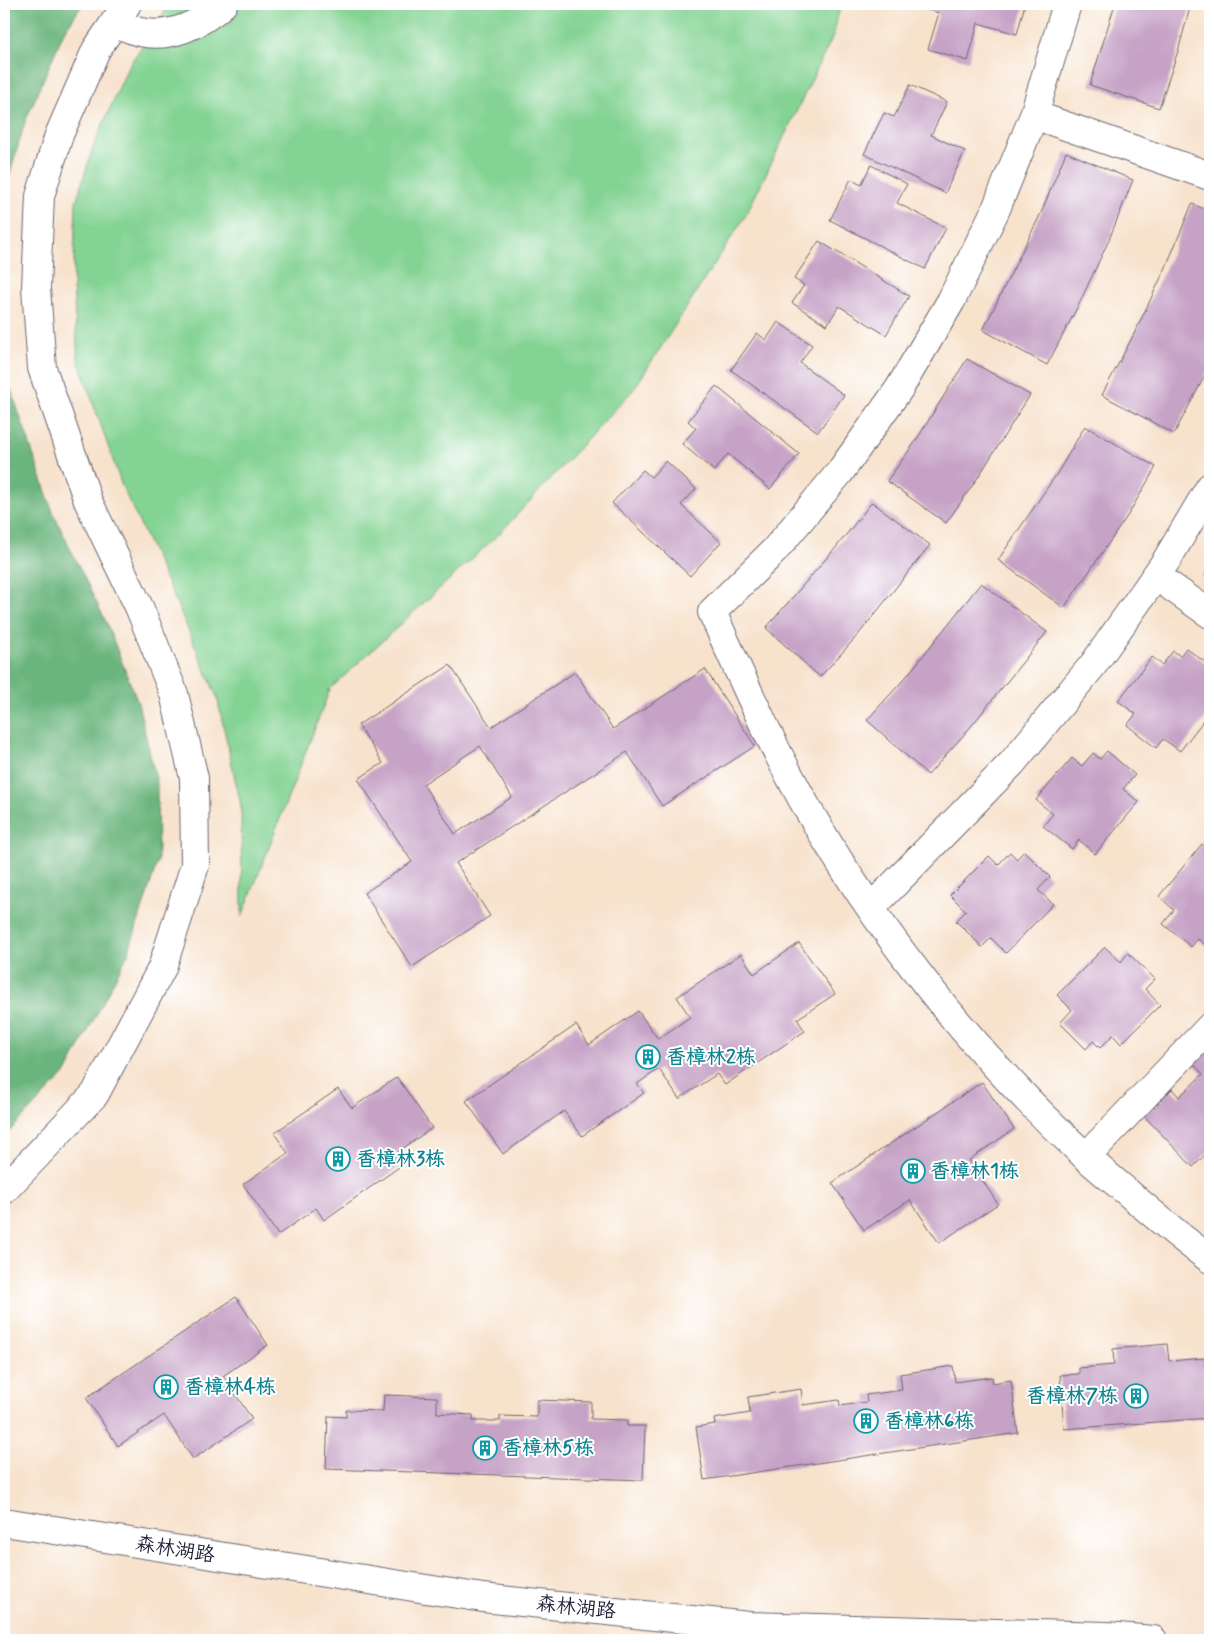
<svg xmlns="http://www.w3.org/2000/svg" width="1214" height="1644" font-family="Mynerve,'LXGW WenKai TC',sans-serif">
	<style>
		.green { fill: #83d393; stroke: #527a67 }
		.forest { fill: #6ab57d; stroke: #466c5c }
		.building { fill: #c6a2c6; fill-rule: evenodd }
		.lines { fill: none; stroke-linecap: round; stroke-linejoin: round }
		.minor-casing { stroke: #6d656e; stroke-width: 30 }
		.minor { stroke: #fff; stroke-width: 28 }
		.labels { text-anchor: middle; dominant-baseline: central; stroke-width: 4; stroke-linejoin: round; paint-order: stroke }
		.culture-label { font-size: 20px; font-weight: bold; fill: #0d838f; stroke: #fff; text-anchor: start }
		.street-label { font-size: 20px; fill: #22223b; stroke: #fff }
	</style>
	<rect width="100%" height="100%" fill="#fff"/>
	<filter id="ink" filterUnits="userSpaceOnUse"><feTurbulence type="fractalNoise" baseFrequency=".02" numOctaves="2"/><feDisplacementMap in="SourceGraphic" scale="10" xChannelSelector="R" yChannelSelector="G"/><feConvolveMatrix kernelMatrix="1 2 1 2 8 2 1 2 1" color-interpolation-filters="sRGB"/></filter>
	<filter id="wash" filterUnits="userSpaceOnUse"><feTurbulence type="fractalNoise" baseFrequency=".0096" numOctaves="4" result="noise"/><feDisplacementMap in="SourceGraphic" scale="20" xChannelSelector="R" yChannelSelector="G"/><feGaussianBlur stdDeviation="1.12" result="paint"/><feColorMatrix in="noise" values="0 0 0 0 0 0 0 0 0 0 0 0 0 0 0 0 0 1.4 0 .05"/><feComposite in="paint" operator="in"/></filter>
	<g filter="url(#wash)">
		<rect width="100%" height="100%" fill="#f7e2cc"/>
		<path class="green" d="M170 4H841L833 36 746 215 634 389 500 533 330 689 242 917 241 806 217 697 173 595 122 486 78 360 73 287 76 202 93 147 128 67Z"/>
		<path class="forest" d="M4 4H83L64 32 25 122 4 194Z
			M4 343 6 375 54 515 107 624 138 703 157 783 158 860 128 954 66 1073 4 1137Z"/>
		<g id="blocks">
			<path class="building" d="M930 4H1025L1017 34 978 23 968 61 928 49 939 13 928 10Z
				M1115 4H1191L1178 51 1159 108 1090 85Z
				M910 85 947 102 931 135 965 151 945 193 864 154 884 113 894 117Z
				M1066 152 1133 180 1108 242 1079 304 1047 365 983 330 1041 213Z
				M871 165 907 184 897 203 946 228 925 269 830 220 851 179 861 185Z
				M1192 204 1210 211V366L1174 434 1102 395 1135 332 1166 267Z
				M819 241 909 296 886 335 839 306 827 325 792 303 804 285 794 279Z
				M778 322 812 345 800 363 844 395 818 432 731 370 757 333 766 340Z
				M967 359 1030 395 975 482 946 523 887 481 915 442Z
				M716 386 799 454 770 489 728 454 714 471 682 444 696 428 688 421Z
				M1085 426 1156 467 1128 515 1064 608 998 560 1058 472Z
				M666 461 696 489 681 505 721 542 690 576 612 503 643 470 651 477Z
				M872 502 930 545 858 635 820 677 766 628 838 545Z
				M1210 567V580L1205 576Z
				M981 583 1047 632 968 730 928 775 867 720 906 677Z
				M1186 648 1210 666V677L1205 684 1210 689V712L1180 751 1163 739 1156 748 1127 725 1136 714 1118 701 1152 657 1162 665 1173 651 1180 656Z
				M450 665 491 727 575 672 613 729 705 669 755 746 662 806 627 752 456 863 490 916 412 967 364 893 412 862 358 779 383 763 358 725ZM480 746 512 797 455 834 423 784Z
				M1107 751 1135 775 1123 789 1139 802 1095 854 1079 840 1072 849 1043 826 1053 814 1036 800 1072 758 1082 766 1093 753 1100 759Z
				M1202 844 1210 851V939L1205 945 1198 939 1191 947 1163 924 1174 910 1159 896Z
				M1024 851 1050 877 1038 890 1053 904 1006 953 991 938 982 947 956 921 966 911 950 895 989 856 998 865 1010 852 1017 859Z
				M799 943 835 994 797 1019 805 1031 725 1085 717 1074 679 1099 659 1069 637 1084 644 1093 582 1136 564 1111 503 1154 466 1101 576 1025 589 1045 638 1011 658 1039 690 1017 677 997 741 954 754 974Z
				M1105 947 1121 962 1128 953 1155 979 1145 989 1160 1005 1121 1044 1113 1035 1100 1048 1093 1041 1086 1049 1060 1023 1072 1010 1057 995Z
				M1210 1039V1150L1193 1167 1144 1116 1172 1089 1179 1097 1203 1074 1189 1059Z
				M397 1077 432 1128 395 1154 402 1165 324 1220 316 1208 278 1235 243 1184 288 1153 274 1133 338 1089 352 1108Z
				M982 1082 1014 1129 969 1160 998 1204 939 1243 910 1200 864 1230 832 1183Z
				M236 1297 268 1345 223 1376 252 1419 193 1459 164 1415 118 1446 86 1398Z
				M1167 1344 1169 1361 1205 1358V1364H1210V1418L1064 1429 1060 1375 1079 1374V1368L1114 1365 1113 1349Z
				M953 1366 955 1382 992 1377 993 1383 1011 1380 1018 1433 704 1480 696 1427 715 1424 714 1419 750 1413 748 1397 801 1389 803 1405 839 1400 840 1406 867 1402 866 1395 902 1390 900 1374Z
				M384 1395 437 1397V1413L473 1415V1421H500V1416L537 1417V1400L591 1402V1419L627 1420V1426H645L643 1480 326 1469 328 1416 346 1417V1410L383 1411Z"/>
		</g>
	</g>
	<g filter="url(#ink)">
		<use href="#blocks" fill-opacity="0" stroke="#6d656e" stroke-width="1"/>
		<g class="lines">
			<g class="minor-casing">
				<path id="minor" d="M1067 4 1034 115 996 209 951 301 899 389 840 472 774 551 712 612C743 680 773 749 810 813 884 940 978 1057 1085 1156 1100 1170 1117 1183 1133 1197 1158 1218 1183 1240 1210 1259
					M114 23C123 26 132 30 140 32 171 39 201 24 223 4
					M1034 115 1210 176
					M1156 576 1210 614
					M871 908 1012 763 1093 665 1166 561 1210 487
					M1086 1157 1210 1027
					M4 1190 95 1094 162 968 195 865 194 778 174 694 140 609 88 501 42 368 36 288 40 196 59 135 96 50 127 4
					M4 1522 483 1598 749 1626 1107 1636 1153 1640"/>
			</g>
			<use href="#minor" class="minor"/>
		</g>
	</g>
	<defs>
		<g id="building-ring" transform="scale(1.25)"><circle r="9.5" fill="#fff" stroke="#0f9aa8" stroke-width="1.5"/><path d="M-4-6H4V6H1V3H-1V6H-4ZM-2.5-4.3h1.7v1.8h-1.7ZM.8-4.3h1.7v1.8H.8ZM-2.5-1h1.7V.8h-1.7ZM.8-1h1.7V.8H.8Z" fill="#0f9aa8"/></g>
	</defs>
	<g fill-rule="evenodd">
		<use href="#building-ring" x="648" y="1057"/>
		<use href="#building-ring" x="338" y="1159"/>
		<use href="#building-ring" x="913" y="1171"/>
		<use href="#building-ring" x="166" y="1387"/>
		<use href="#building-ring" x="1136" y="1396"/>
		<use href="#building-ring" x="866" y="1421"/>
		<use href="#building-ring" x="485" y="1448"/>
	</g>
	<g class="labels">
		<g class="culture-label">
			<text x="666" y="1057">香樟林2栋</text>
			<text x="356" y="1159">香樟林3栋</text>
			<text x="930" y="1171">香樟林1栋</text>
			<text x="184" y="1387">香樟林4栋</text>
			<text x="1118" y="1396" text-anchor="end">香樟林7栋</text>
			<text x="884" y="1421">香樟林6栋</text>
			<text x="502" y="1448">香樟林5栋</text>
		</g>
		<g class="street-label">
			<text transform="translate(175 1550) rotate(9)">森林湖路</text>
			<text transform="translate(576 1608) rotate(6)">森林湖路</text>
		</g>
	</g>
	<rect width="1214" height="1644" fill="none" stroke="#fff" stroke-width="20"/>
</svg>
